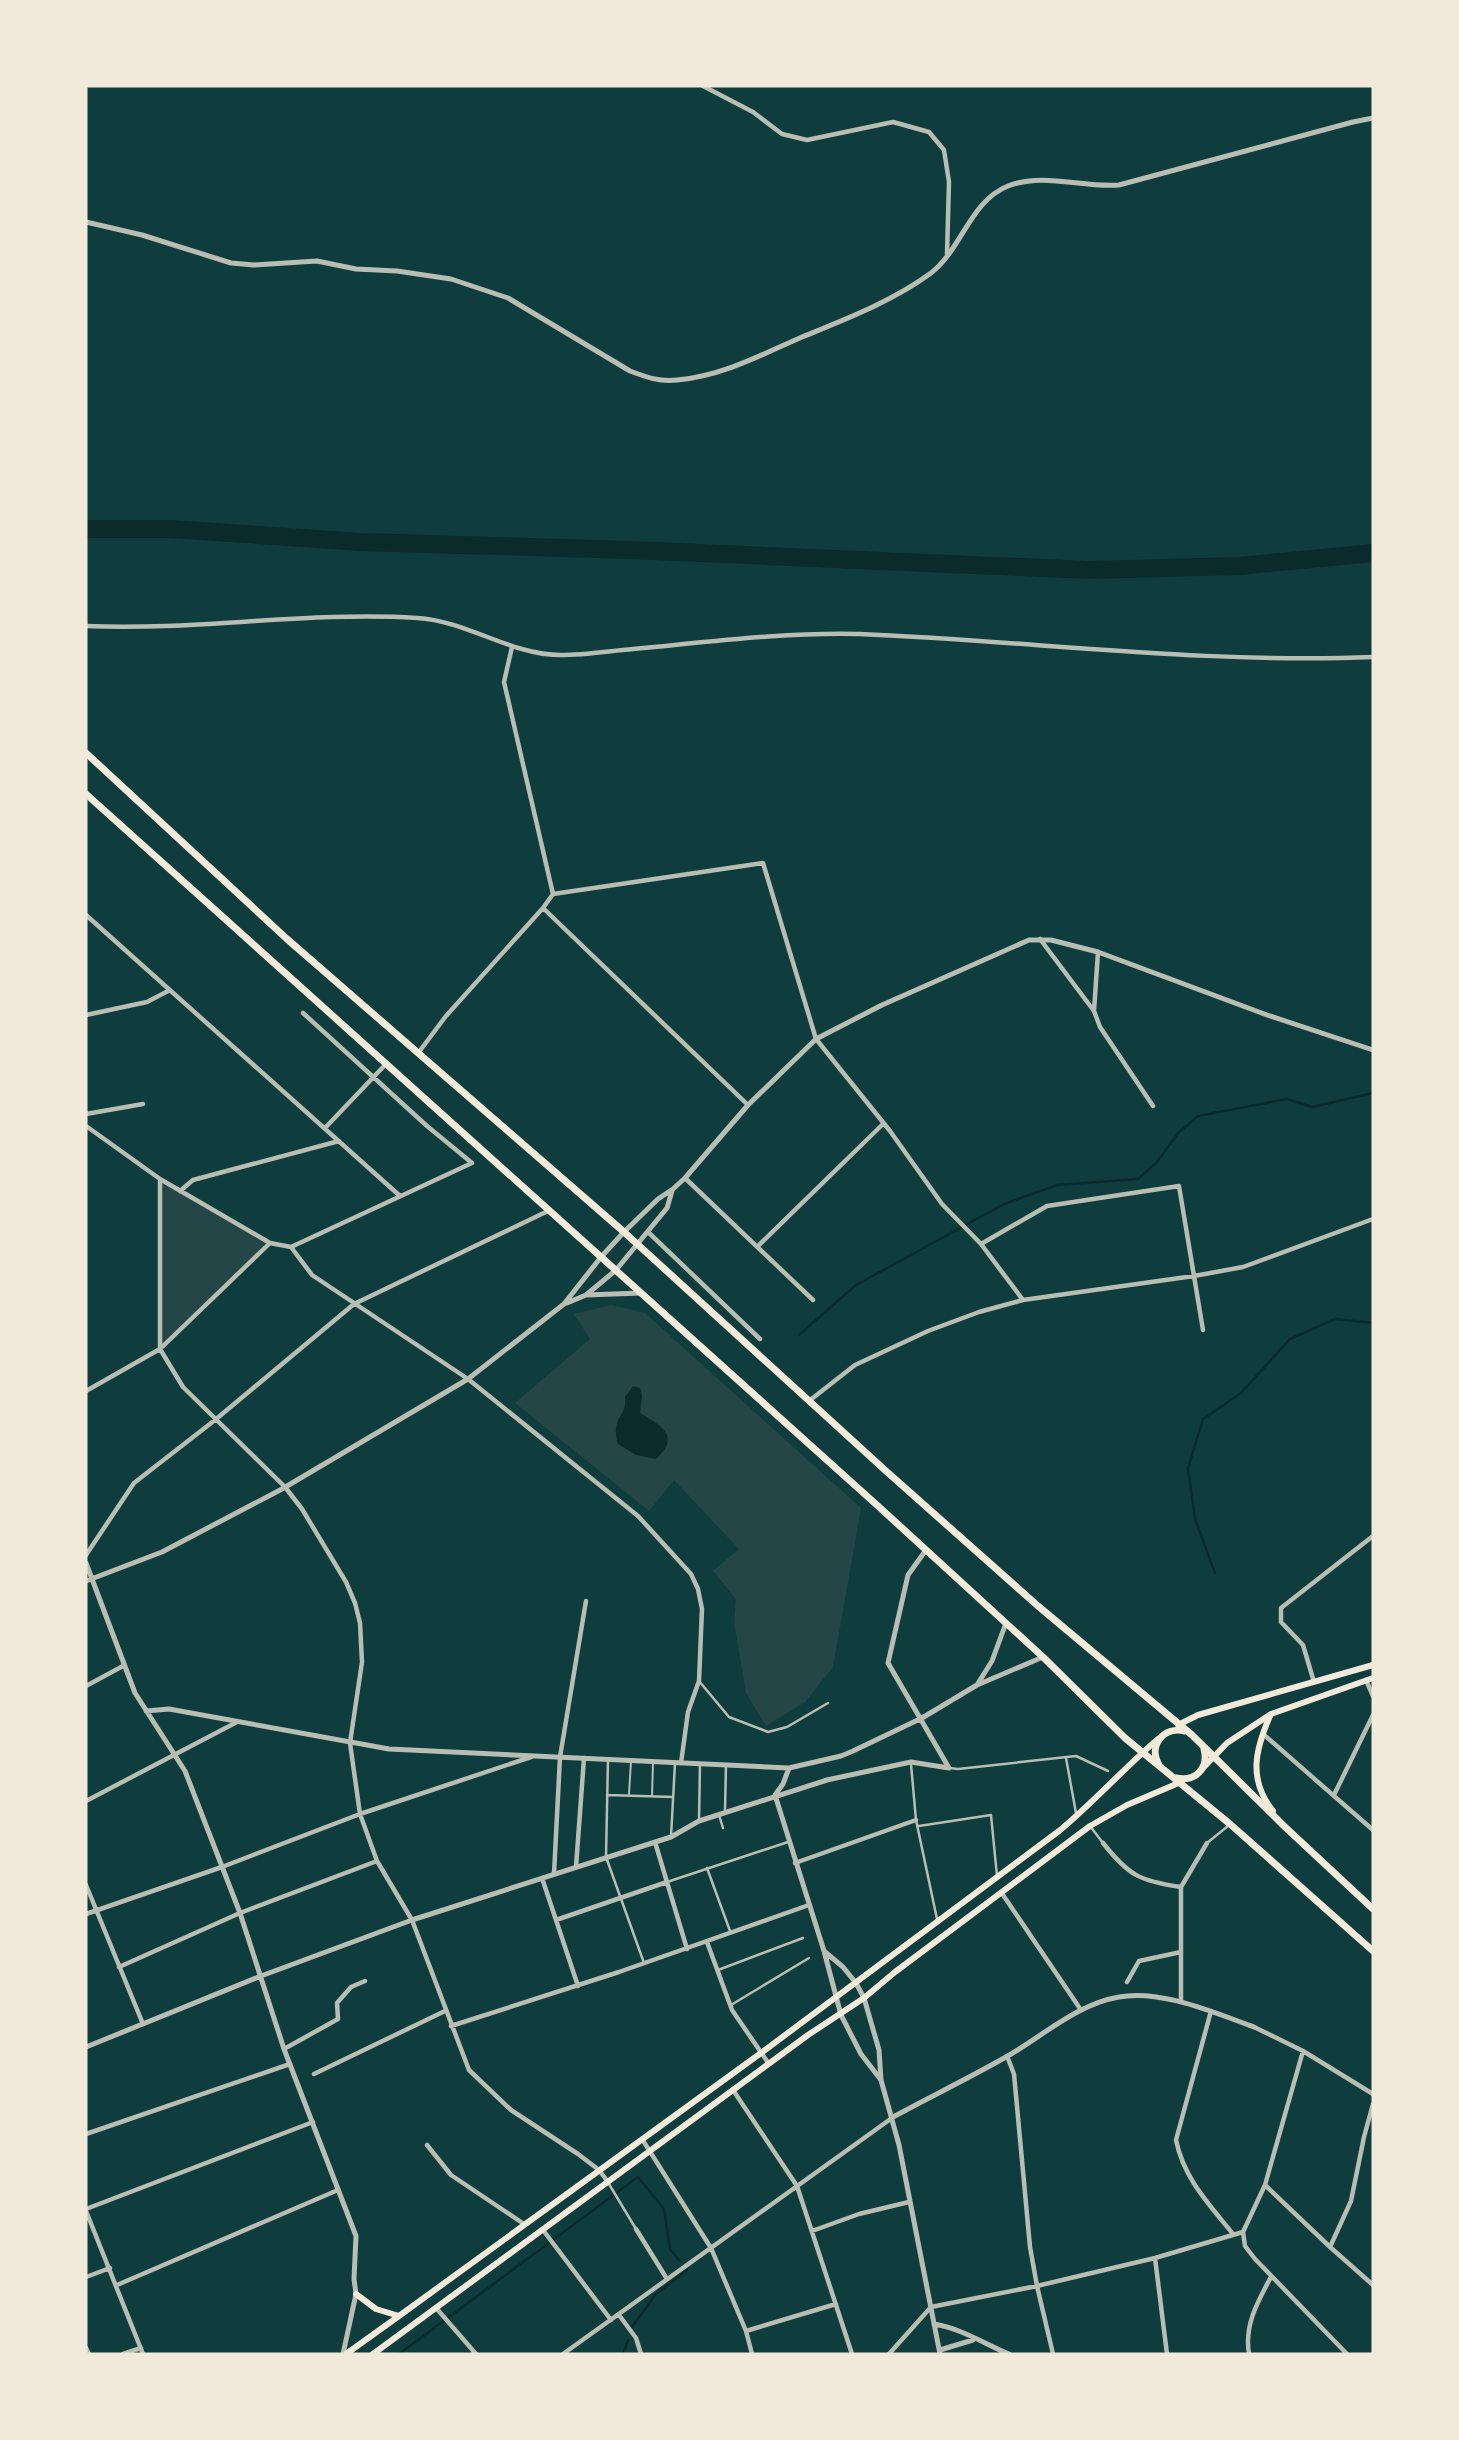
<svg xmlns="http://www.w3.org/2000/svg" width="1459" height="2440" font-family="'Varela Round',sans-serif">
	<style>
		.green { fill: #244646 }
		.water { fill: #0a2a2b }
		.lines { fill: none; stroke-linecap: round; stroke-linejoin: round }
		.stream { stroke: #0a2a2b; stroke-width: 2.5 }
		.river { stroke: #0a2a2b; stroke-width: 18 }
		.service { stroke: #b8beb3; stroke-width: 2 }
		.pedestrian { stroke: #b8beb3; stroke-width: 2.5 }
		.minor { stroke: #b8beb3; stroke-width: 4.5 }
		.tertiary { stroke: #b8beb3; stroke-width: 5 }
		.secondary { stroke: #f1e9da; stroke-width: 6 }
		.trunk { stroke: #f1e9da; stroke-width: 7 }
	</style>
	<rect width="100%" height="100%" fill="#0f3d3e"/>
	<path class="green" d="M160 1179 270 1243 160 1349Z
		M611 1305 645 1313 861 1508 833 1667 805 1702 766 1726 746 1693 734 1622 736 1599 713 1571 739 1549 674 1480 649 1511 515 1403 590 1339 574 1314Z"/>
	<path class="water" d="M633 1386 640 1388 642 1396 640 1413C660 1425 682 1436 656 1459L636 1455 618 1444C610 1415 628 1418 625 1397Z"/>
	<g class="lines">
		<path class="stream" d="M799 1335 856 1285 1004 1204 1057 1185 1138 1179 1157 1162 1178 1133 1198 1116 1287 1099 1312 1107 1373 1093
			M1215 1573 1195 1519 1188 1468 1203 1419 1241 1393 1290 1339 1335 1319 1373 1323
			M632 2327 656 2294 687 2270
			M399 2354 638 2177 664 2209 670 2249 680 2261
			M623 2354 628 2340"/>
		<path class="river" d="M86 529H170L362 542 631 550 1089 570 1239 566 1373 553"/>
		<path class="service" d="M629 1794 631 1761
			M652 1796 653 1763"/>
		<path class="pedestrian" d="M699 1681 729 1717 768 1732 787 1727 828 1703
			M1066 1758 1076 1813
			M608 1759 606 1857 644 1963
			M911 1764 916 1820 937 1919
			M949 1768 958 1769 1076 1756 1108 1771
			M607 1795 673 1797
			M725 1810 726 1765
			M719 1815 723 1828
			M699 1820 700 1764
			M919 1826 991 1815 997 1876
			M1090 1826 1103 1843
			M671 1837 675 1763
			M1207 1843 1228 1826
			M707 1868 730 1931
			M667 1882 788 1842
			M718 1970 803 1938
			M731 2005 809 1958
			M609 2184 636 2229"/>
		<path class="minor" d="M703 86 753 112 782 134 807 140 893 122 929 132 944 150 949 182 947 254
			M86 626C196 631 307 611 417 618 468 621 510 655 561 655 585 655 609 651 633 649 708 642 784 632 860 634 1031 641 1202 664 1373 657
			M553 894 763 863 816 1039 890 1131 942 1204 981 1244 1023 1300
			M543 908 748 1105
			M86 915 400 1196
			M1040 939 1094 1011 1100 1027 1153 1106
			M1094 1011 1098 952
			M86 1015 147 1002 170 990
			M419 1052 446 1016 543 908 553 894 504 682 512 647
			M86 1114 143 1104
			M86 1126 160 1179 270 1243 291 1247 312 1275 468 1379 638 1516 691 1574 698 1589 702 1609 699 1681 688 1712 681 1763
			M325 1128 385 1065
			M685 1178 813 1300
			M160 1179V1349
			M180 1191 193 1180 339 1141
			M648 1232 760 1339
			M981 1244 1047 1206 1179 1186 1203 1330
			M758 1246 883 1124
			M291 1247 472 1163 427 1126 303 1013
			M160 1349 270 1243
			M86 1391 160 1349 183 1387 285 1487 302 1509 346 1582 355 1603 360 1623 362 1662 350 1743 360 1814 377 1861 412 1920 469 2070 511 2110 578 2154 599 2170 608 2182
			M809 1401 855 1365 928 1331 979 1312 1023 1300 1194 1276 1243 1267 1373 1219
			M86 1555 134 1483 215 1420 354 1304 550 1210
			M1366 1680 1373 1696
			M1314 1682 1303 1645 1281 1622V1608L1373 1536
			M86 1686 123 1666
			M1263 1734 1373 1830
			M1334 1795 1373 1715
			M86 1801 237 1722
			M655 1842 687 1949
			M1103 1843C1129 1876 1140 1881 1181 1887
			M795 1863 916 1820
			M576 1867 584 1758
			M554 1874 560 1757 586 1601
			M542 1878 556 1920 667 1882
			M86 1885 143 2024
			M1001 1892 1081 2010
			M86 1914 222 1867 360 1814 531 1757
			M556 1920 578 1986
			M707 1942 732 2010 769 2064
			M119 1967 240 1913 377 1861
			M1127 1982 1139 1961 1181 1952
			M1181 2002V1887L1207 1843
			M1211 2011 1176 2140C1184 2179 1209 2204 1233 2234
			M451 2026 619 1972 809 1905
			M1254 2027 1303 2051 1373 2094
			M284 2049 338 2019 337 2003 351 1987 365 1981
			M1303 2051 1265 2185 1243 2232 1245 2246 1255 2259 1347 2354
			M1007 2056 1014 2074 1030 2247 1037 2286 1053 2354
			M314 2074 445 2011
			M733 2090 797 2186 852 2354
			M86 2134 290 2064
			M642 2139 711 2248 746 2331 752 2354
			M427 2145 451 2175 524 2224
			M1265 2185 1330 2247 1373 2285
			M86 2209 313 2122
			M86 2211 143 2354
			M636 2229 667 2279
			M543 2230 611 2320
			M812 2231 859 2214 909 2202
			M1330 2247 1351 2201 1364 2137 1373 2104
			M1155 2258 1167 2354
			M86 2277 110 2268
			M117 2285 338 2190
			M437 2309 476 2354
			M619 2315 636 2338 641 2354
			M746 2331 836 2304
			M86 2348 89 2354
			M123 2354 141 2348
			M563 2354 892 2118
			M889 2354 931 2307 1037 2286 1155 2258 1243 2232
			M1249 2354C1244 2325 1258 2301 1271 2277"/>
		<path class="tertiary" d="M86 222 142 235 231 263 254 265 317 261 356 269 397 271 451 279 508 298 630 371C646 377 659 382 677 380 722 376 761 355 802 337 846 319 893 301 931 273 962 249 970 201 1008 186 1045 172 1081 188 1119 185L1353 122 1373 118
			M586 1295 641 1293
			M567 1303 586 1295 616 1270 667 1208 672 1191
			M926 1550 908 1575 888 1663 949 1768
			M86 1563 135 1693 185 1771 240 1913 284 2049 356 2236 354 2279 356 2294 343 2354
			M86 1581 162 1552 282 1489 468 1379 564 1304 601 1257 624 1232 658 1199 673 1189 685 1178 748 1105 816 1039 882 1005 1029 940H1051L1098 952 1267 1015 1373 1050
			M977 1685 992 1661 1006 1623
			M146 1711 169 1709 389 1749 789 1768
			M824 1951 843 1967 856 1983 864 1998 879 2050 881 2080 899 2145 940 2354
			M86 2047 261 1976 412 1920 671 1837 699 1821 827 1780 911 1762 949 1768
			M881 2080 861 2054 841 2015 824 1951 775 1795 783 1784 789 1768 841 1756 853 1751 922 1718 977 1685 1043 1657
			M893 2117C930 2097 969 2078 1006 2057 1043 2036 1077 2004 1119 1997 1161 1989 1215 2013 1254 2027
			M934 2324C960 2328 985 2344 1009 2354
			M940 2350 973 2340"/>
		<path class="secondary" d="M1270 1716C1255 1750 1248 1780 1273 1811
			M1178 1725 1198 1715 1373 1665
			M1204 1767 1227 1743 1271 1714 1373 1678
			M356 2294 376 2309 399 2316 761 2053 1059 1831C1094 1802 1123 1769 1158 1739
			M346 2354 399 2316
			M373 2354 808 2035 864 1998 895 1972 1090 1826 1127 1805 1181 1782"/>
		<path class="trunk" d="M86 753 287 939 624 1232 886 1471 1038 1606 1192 1735 1284 1826 1373 1909
			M86 794 878 1506 1043 1657 1125 1738 1230 1824 1373 1951
			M1159 1765C1148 1746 1163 1726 1185 1731
			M1176 1778C1196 1782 1209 1768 1204 1749"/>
	</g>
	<rect width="1459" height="2440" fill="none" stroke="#f1e9da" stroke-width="175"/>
</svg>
